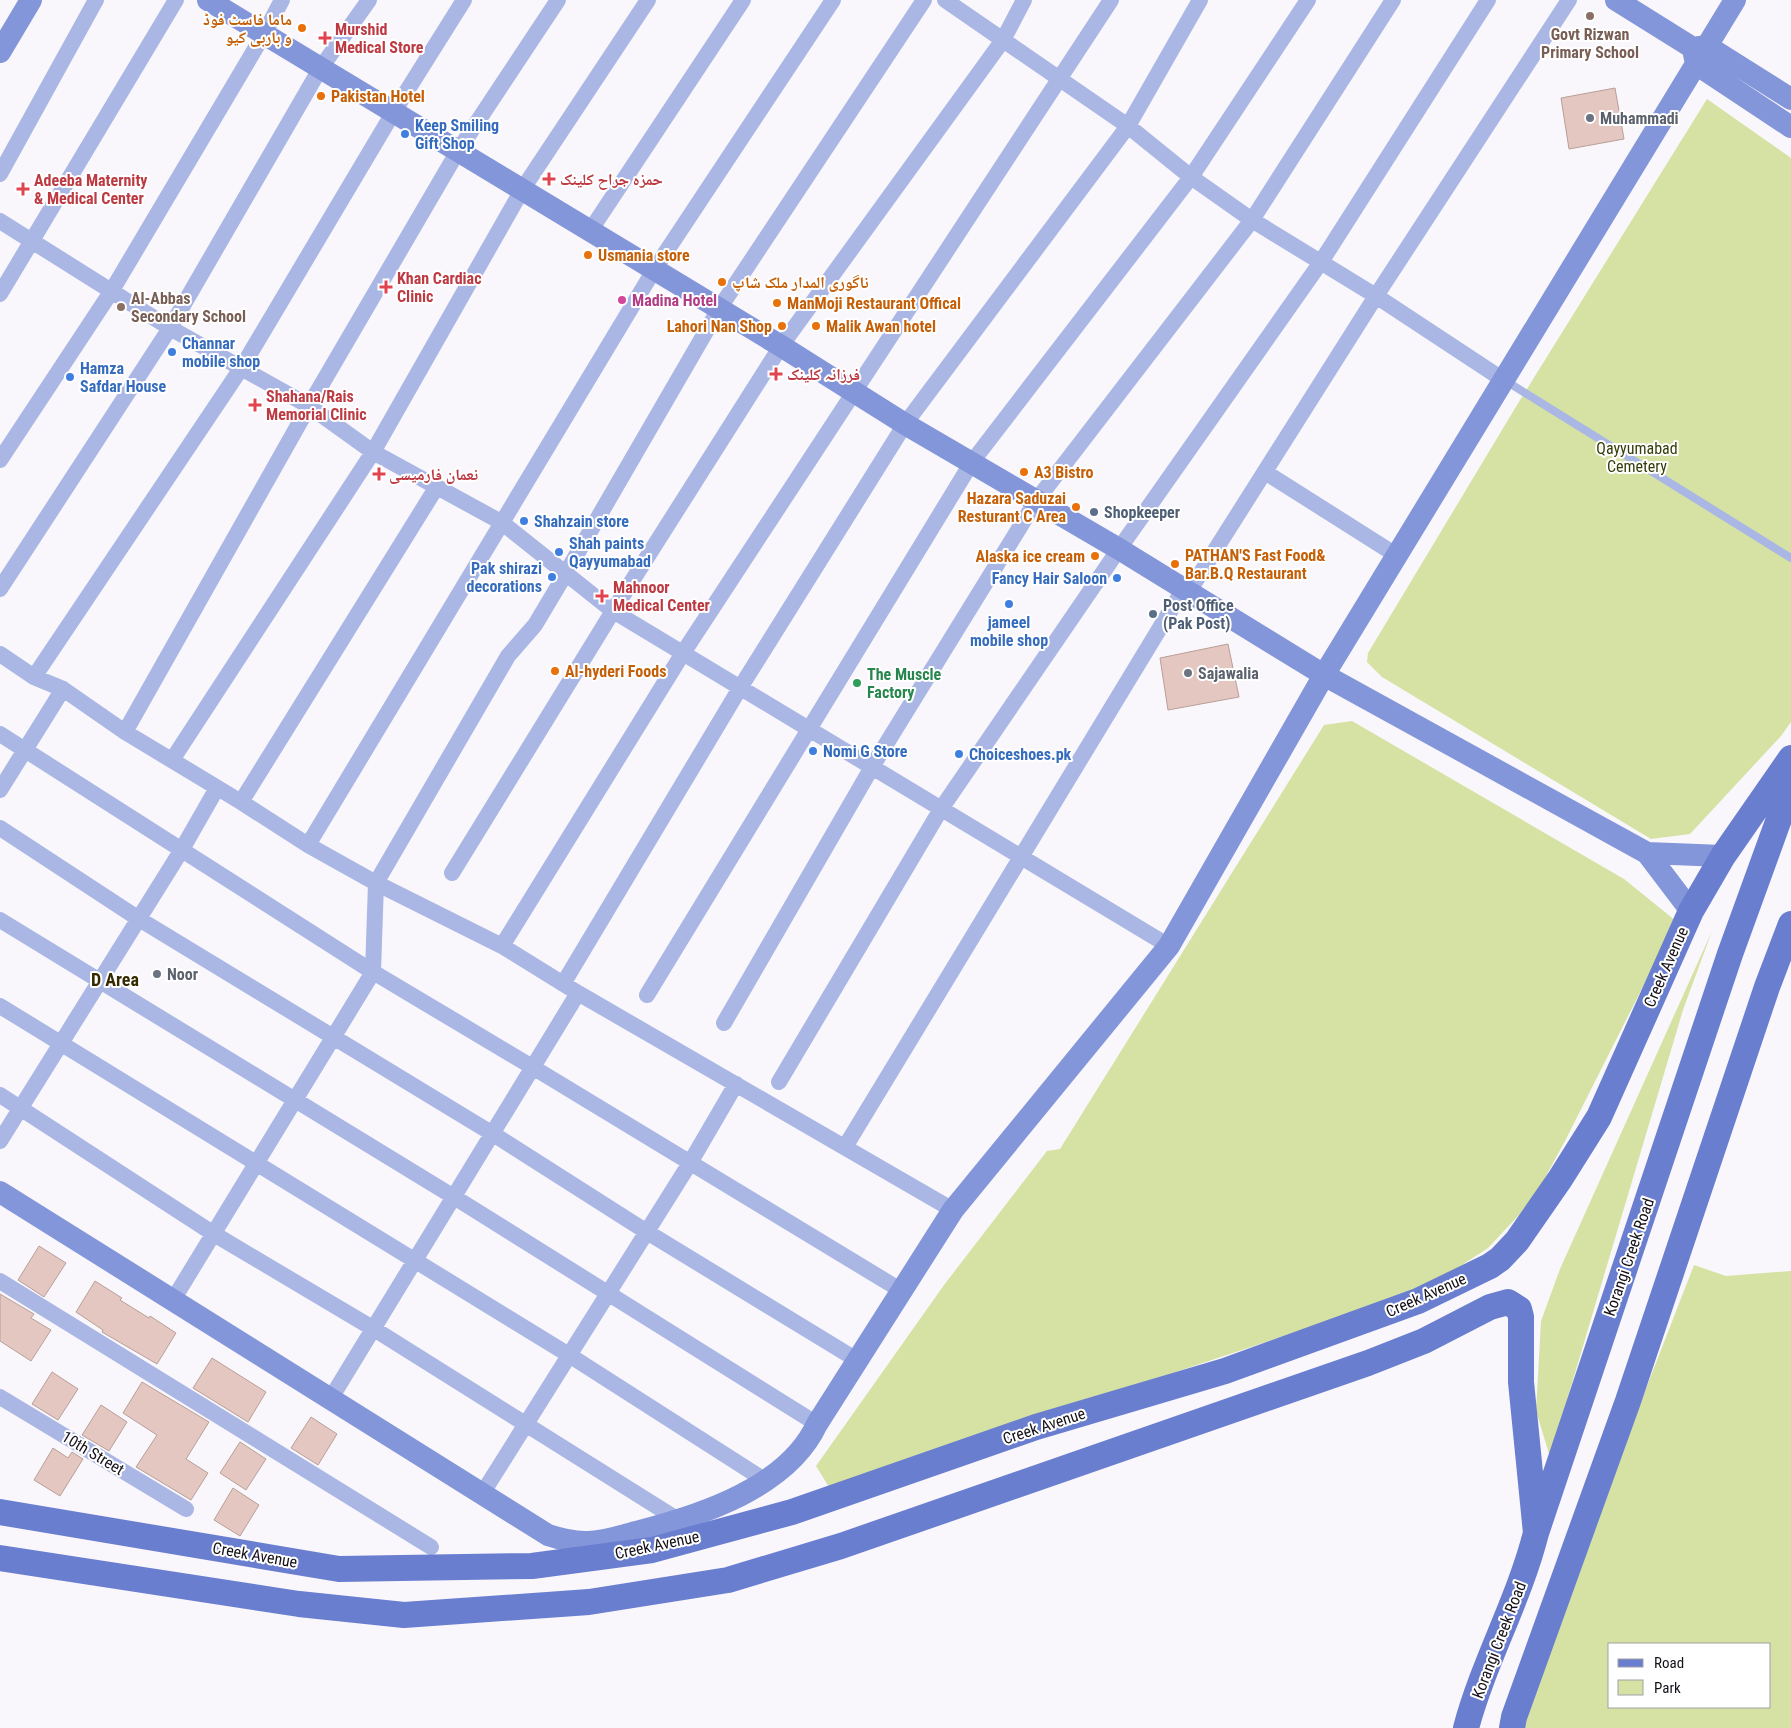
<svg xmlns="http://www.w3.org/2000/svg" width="1791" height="1728" font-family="'Roboto Condensed','Noto Naskh Arabic',sans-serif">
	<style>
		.green { fill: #d5e2a3; fill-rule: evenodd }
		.building { fill: #e3c7c0; stroke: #b99f98 }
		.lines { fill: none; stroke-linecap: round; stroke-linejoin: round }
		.lane { stroke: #aab7e5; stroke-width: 8 }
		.street { stroke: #aab7e5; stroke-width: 16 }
		.secondary { stroke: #8496da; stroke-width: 22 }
		.primary { stroke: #6a7ed0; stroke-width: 26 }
		.education-dot { fill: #8d6e63; stroke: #fff; stroke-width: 2 }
		.food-dot { fill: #e8710a; stroke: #fff; stroke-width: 2 }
		.health-dot { fill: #e0444e; stroke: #fff; stroke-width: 2 }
		.worship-dot { fill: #6b7280; stroke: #fff; stroke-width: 2 }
		.shop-dot { fill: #3f7fe0; stroke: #fff; stroke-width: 2 }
		.hotel-dot { fill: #d1479c; stroke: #fff; stroke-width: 2 }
		.service-dot { fill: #5c6f8a; stroke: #fff; stroke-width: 2 }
		.leisure-dot { fill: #2e9e5b; stroke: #fff; stroke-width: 2 }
		.labels { text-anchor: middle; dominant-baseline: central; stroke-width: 4; stroke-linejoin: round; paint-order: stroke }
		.food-label { font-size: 16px; font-weight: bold; fill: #c56008; stroke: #fff; text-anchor: start }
		.health-label { font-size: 16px; font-weight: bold; fill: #be3a42; stroke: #fff; text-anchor: start }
		.education-label { font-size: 16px; font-weight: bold; fill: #785e54; stroke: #fff }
		.worship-label { font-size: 16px; font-weight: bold; fill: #5b616d; stroke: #fff; text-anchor: start }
		.shop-label { font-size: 16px; font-weight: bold; fill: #366cbe; stroke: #fff; text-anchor: start }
		.hotel-label { font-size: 16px; font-weight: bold; fill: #b23c85; stroke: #fff; text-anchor: start }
		.park-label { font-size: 16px; fill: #353c08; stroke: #fff }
		.service-label { font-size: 16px; font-weight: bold; fill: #4e5e75; stroke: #fff; text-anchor: start }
		.leisure-label { font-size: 16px; font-weight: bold; fill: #27864d; stroke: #fff; text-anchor: start }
		.street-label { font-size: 16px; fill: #141118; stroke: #fff }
		.neighbourhood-label { font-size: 18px; font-weight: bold; fill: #362900; stroke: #fff }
	</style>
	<rect width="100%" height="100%" fill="#f9f7fc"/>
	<path class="green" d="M1707 99 1791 158V722L1781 736 1690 834 1651 839 1382 677 1367 662 1368 653 1517 405Z
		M1352 721 1624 879 1676 921 1566 1139 1533 1200 1488 1248 1439 1280 1371 1307 829 1487 816 1466 944 1285 1047 1151 1060 1149 1324 725Z
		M1712 931 1683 1010 1550 1457 1536 1411 1541 1321 1560 1269Z
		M1694 1265 1726 1276 1791 1271V1728H1514ZM1610 1644H1770V1707H1610Z"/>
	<path class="building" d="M1615 88 1624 139 1569 149 1561 98Z
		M1228 644 1239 697 1168 710 1160 658Z
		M39 1246 66 1263 44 1297 18 1280Z
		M95 1281 122 1298 120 1300 149 1318 150 1316 176 1333 157 1364 102 1332 103 1330 76 1312Z
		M0 1294 34 1314 31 1318 51 1330 31 1361 0 1341Z
		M212 1358 266 1392 248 1422 193 1388Z
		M52 1372 78 1389 58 1420 32 1404Z
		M142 1382 209 1422 186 1459 208 1473 191 1500 136 1467 157 1435 123 1413Z
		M101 1405 127 1422 109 1451 82 1435Z
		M311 1417 337 1434 318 1465 291 1448Z
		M240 1442 266 1459 246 1490 220 1473Z
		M53 1448 68 1458 72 1452 83 1459 60 1496 34 1480Z
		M233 1488 259 1505 240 1536 214 1520Z"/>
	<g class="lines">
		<path class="lane" d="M1506 381 1791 558"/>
		<path class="street" d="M945 0 1128 126 1191 177 1252 220 1376 296 1502 379
			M0 174 96 0
			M0 221 170 328 309 406 373 452 501 522 613 611 1169 946
			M590 231 743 0
			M0 294 176 0
			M0 460 111 292 264 34 282 0
			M1265 472 1396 555
			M0 589 170 328 320 69 369 0
			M1188 593 1376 296 1569 0
			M0 654 34 677 63 689 125 732 241 802 308 845 376 883 502 946 578 993 953 1210
			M34 677 242 367 393 113 464 0
			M125 732 309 406 458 151 558 0
			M0 734 373 972 534 1068 902 1291
			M172 760 373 452 522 190 648 0
			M0 790 63 689
			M241 802 436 488
			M0 828 139 919 493 1134 647 1232 857 1360
			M308 845 654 270 833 0
			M452 873 613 611 781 346 1003 40 1024 0
			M0 920 454 1197 817 1424
			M502 946 683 653 1111 0
			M563 984 740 688 905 424 1128 126 1200 0
			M647 995 972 462 1191 177 1308 0
			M0 1006 569 1355 766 1481
			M724 1023 872 767 1036 501 1252 220 1393 0
			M779 1082 941 809 1119 549 1321 262 1488 0
			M0 1095 214 1234 374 1329 680 1521
			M0 1141 181 851 217 788
			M845 1147 1183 590
			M0 1281 431 1547
			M173 1300 373 972 376 883 508 656 535 625 566 573 719 309 924 0
			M0 1397 186 1509
			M331 1398 578 993
			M482 1494 690 1163 736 1084"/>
		<path class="secondary" d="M208 0 781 346 905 424 1119 549 1324 675 1647 853 1691 911
			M1616 0 1693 48 1707 46 1791 99
			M1693 49 1696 64 1791 127
			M0 52 31 0
			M1647 853 1723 856
			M0 1192 548 1535C560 1539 572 1542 585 1542 603 1543 623 1535 640 1531 702 1515 788 1487 817 1424L953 1210 1169 946 1324 675 1735 0"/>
		<path class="primary" d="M0 1512 339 1569 532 1566 652 1550 792 1512 1036 1427 1225 1371 1418 1301 1490 1266 1500 1259 1517 1241 1560 1179 1599 1117 1691 911 1723 856 1791 758
			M0 1558 299 1604 404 1615 589 1602 728 1580 841 1546 1368 1363 1424 1341 1490 1307 1508 1302 1519 1309 1521 1317V1382L1536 1533
			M1466 1728C1484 1661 1519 1600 1536 1533L1730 954 1791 786
			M1512 1728 1514 1717 1628 1401 1767 987 1791 924"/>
	</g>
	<g class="education-dot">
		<circle cx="1590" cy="16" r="5"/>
		<circle cx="121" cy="307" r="5"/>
	</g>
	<g class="food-dot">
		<circle cx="302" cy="28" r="5"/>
		<circle cx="321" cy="96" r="5"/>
		<circle cx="588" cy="255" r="5"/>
		<circle cx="722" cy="282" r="5"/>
		<circle cx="777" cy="303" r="5"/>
		<circle cx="782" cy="326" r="5"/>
		<circle cx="816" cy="326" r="5"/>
		<circle cx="1024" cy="472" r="5"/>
		<circle cx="1076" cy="507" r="5"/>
		<circle cx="1095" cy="556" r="5"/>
		<circle cx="1175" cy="564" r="5"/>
		<circle cx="555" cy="671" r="5"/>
	</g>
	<g class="health-dot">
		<path d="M322.5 30.5h5v5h5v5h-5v5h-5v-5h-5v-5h5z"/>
		<path d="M546.5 171.5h5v5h5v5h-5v5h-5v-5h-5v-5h5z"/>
		<path d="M20.5 181.5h5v5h5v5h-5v5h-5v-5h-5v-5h5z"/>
		<path d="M383.5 279.5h5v5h5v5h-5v5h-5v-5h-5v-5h5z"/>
		<path d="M773.5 366.5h5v5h5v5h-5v5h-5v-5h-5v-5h5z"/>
		<path d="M252.5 397.5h5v5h5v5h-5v5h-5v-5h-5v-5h5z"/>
		<path d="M376.5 466.5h5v5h5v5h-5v5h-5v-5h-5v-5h5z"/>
		<path d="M599.5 588.5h5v5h5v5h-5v5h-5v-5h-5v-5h5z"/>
	</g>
	<g class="worship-dot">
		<circle cx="1590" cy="118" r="5"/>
		<circle cx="1188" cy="673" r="5"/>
		<circle cx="157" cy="974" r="5"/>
	</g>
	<g class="shop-dot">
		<circle cx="405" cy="134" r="5"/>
		<circle cx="172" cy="352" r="5"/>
		<circle cx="70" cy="377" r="5"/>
		<circle cx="524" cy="521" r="5"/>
		<circle cx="559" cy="552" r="5"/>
		<circle cx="552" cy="577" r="5"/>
		<circle cx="1117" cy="578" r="5"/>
		<circle cx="1009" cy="604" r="5"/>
		<circle cx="813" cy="751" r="5"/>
		<circle cx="959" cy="754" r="5"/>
	</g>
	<circle class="hotel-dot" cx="622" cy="300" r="5"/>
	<g class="service-dot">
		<circle cx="1094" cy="512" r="5"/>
		<circle cx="1153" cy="614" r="5"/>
	</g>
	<circle class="leisure-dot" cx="857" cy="683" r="5"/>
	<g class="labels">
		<g class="food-label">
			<text x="292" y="19" text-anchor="end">ماما فاسٹ فوڈ<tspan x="292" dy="18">و باربی کیو</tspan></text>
			<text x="331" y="96">Pakistan Hotel</text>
			<text x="598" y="255">Usmania store</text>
			<text x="732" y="282">ناگوری المدار ملک شاپ</text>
			<text x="787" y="303">ManMoji Restaurant Offical</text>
			<text x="772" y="326" text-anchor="end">Lahori Nan Shop</text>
			<text x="826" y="326">Malik Awan hotel</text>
			<text x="1034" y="472">A3 Bistro</text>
			<text x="1066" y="498" text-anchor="end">Hazara Saduzai<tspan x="1066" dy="18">Resturant C Area</tspan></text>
			<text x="1185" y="555">PATHAN'S Fast Food&amp;<tspan x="1185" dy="18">Bar.B.Q Restaurant</tspan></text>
			<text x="1085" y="556" text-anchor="end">Alaska ice cream</text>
			<text x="565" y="671">Al-hyderi Foods</text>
		</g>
		<g class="health-label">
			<text x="335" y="29">Murshid<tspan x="335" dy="18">Medical Store</tspan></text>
			<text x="560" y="179">حمزہ جراح کلینک</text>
			<text x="34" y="180">Adeeba Maternity<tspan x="34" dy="18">&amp; Medical Center</tspan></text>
			<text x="397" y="278">Khan Cardiac<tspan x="397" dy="18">Clinic</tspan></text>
			<text x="787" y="374">فرزانہ کلینک</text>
			<text x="266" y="396">Shahana/Rais<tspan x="266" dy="18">Memorial Clinic</tspan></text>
			<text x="389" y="474">نعمان فارمیسی</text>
			<text x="613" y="587">Mahnoor<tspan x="613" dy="18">Medical Center</tspan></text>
		</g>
		<g class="education-label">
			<text x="1590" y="34">Govt Rizwan<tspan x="1590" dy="18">Primary School</tspan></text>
			<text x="131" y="298" text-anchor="start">Al-Abbas<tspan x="131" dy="18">Secondary School</tspan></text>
		</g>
		<g class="worship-label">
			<text x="1600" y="118">Muhammadi</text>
			<text x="1198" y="673">Sajawalia</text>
			<text x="167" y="974">Noor</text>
		</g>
		<g class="shop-label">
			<text x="415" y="125">Keep Smiling<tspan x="415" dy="18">Gift Shop</tspan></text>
			<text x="182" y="343">Channar<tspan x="182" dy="18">mobile shop</tspan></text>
			<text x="80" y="368">Hamza<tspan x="80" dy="18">Safdar House</tspan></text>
			<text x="534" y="521">Shahzain store</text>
			<text x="569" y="543">Shah paints<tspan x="569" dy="18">Qayyumabad</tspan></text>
			<text x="542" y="568" text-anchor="end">Pak shirazi<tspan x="542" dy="18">decorations</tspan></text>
			<text x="1107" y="578" text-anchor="end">Fancy Hair Saloon</text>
			<text x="1009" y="622" text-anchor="middle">jameel<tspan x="1009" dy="18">mobile shop</tspan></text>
			<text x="823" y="751">Nomi G Store</text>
			<text x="969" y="754">Choiceshoes.pk</text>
		</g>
		<g class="hotel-label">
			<text x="632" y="300">Madina Hotel</text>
		</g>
		<g class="park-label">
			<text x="1637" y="448">Qayyumabad<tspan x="1637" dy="18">Cemetery</tspan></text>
		</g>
		<g class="service-label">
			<text x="1104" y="512">Shopkeeper</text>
			<text x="1163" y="605">Post Office<tspan x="1163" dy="18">(Pak Post)</tspan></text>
		</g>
		<g class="leisure-label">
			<text x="867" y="674">The Muscle<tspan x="867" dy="18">Factory</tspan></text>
		</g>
		<g class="street-label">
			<text transform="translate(1666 967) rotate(-66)">Creek Avenue</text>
			<text transform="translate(1629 1257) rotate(-71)">Korangi Creek Road</text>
			<text transform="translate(1426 1295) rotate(-24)">Creek Avenue</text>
			<text transform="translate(1044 1426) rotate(-18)">Creek Avenue</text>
			<text transform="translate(93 1453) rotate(31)">10th Street</text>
			<text transform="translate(657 1545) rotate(-12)">Creek Avenue</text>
			<text transform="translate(255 1555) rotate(10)">Creek Avenue</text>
			<text transform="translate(1499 1640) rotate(-69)">Korangi Creek Road</text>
		</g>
		<g class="neighbourhood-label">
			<text x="115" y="979">D Area</text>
		</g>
	</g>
	<rect x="1608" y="1643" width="162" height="65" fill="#ffffff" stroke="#a1a0a3"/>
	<rect x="1618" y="1659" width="25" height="8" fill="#6a7ed0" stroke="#a1a0a3"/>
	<text x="1654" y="1668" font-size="15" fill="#141118">Road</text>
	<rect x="1618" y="1680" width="25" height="15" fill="#d5e2a3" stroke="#a1a0a3"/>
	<text x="1654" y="1693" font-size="15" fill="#141118">Park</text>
</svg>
